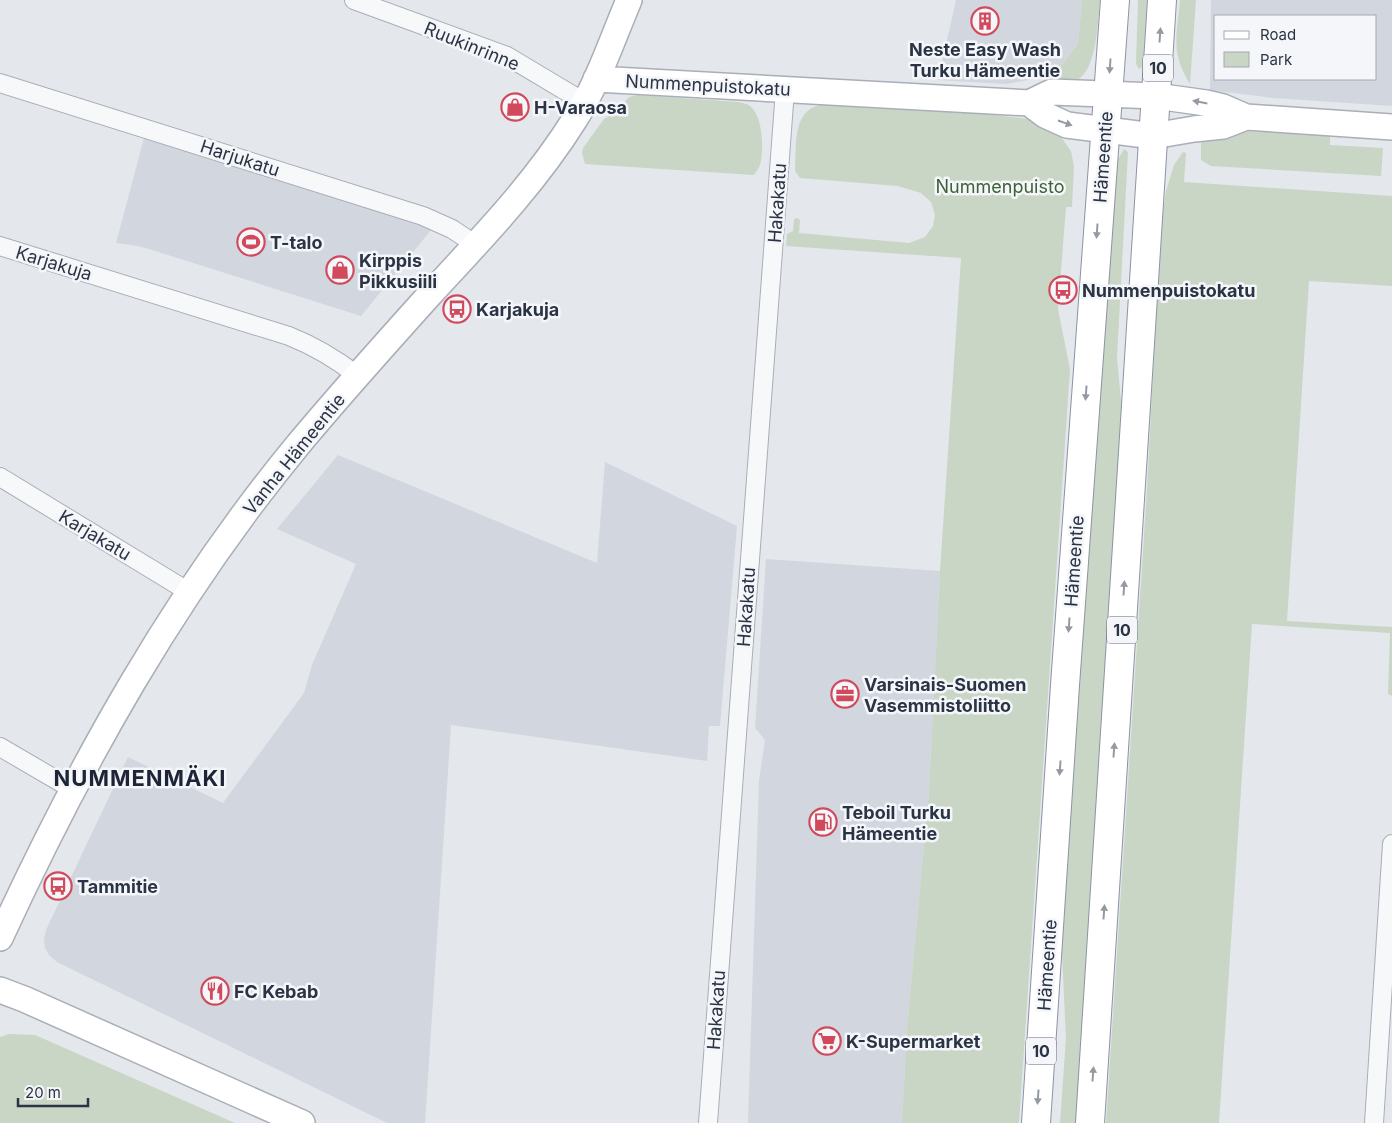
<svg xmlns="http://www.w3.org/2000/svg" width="1392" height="1123" font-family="Inter,sans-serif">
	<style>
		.built { fill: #d2d6de; fill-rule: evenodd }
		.green { fill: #c9d6c5 }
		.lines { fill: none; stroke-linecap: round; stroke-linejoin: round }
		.street-casing { stroke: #a9aeb7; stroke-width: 20 }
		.secondary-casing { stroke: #a9aeb7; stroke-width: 28 }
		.highway-casing { stroke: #8b94a3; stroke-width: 30 }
		.street { stroke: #f7f8fa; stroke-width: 18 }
		.secondary { stroke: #fff; stroke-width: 25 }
		.highway { stroke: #fff; stroke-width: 28 }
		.oneway { fill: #959aa2 }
		.labels { text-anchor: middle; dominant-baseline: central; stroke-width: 5; stroke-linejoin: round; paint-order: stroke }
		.shield { fill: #f4f6f9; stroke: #676e7b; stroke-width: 1 }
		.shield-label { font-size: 16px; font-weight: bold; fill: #2b3445 }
		.street-label { font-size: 18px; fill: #2b3445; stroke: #f4f6f9 }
		.poi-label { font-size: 18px; font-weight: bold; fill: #2b3445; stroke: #f4f6f9; text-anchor: start }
		.park-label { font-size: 18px; fill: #3f6138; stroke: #f4f6f9 }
		.district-label { font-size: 22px; font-weight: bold; letter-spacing: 1px; fill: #1d2536; stroke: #f4f6f9 }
	</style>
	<rect width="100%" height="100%" fill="#e4e7ec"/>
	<path class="built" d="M956 0H1082L1078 44 1054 75 1006 84 938 80Z
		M1211 0H1392V106L1273 98 1210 90ZM1216 16H1376V79H1216Z
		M144 138 417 222 431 230 361 316 152 250 138 246 116 243Z
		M338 455 597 563 605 462 737 526 720 726H709L707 761 451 725 425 1123H387L57 962 49 955 45 948 44 939 46 930 128 757 223 803 304 693 312 665 356 564 277 529Z
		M766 559 940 571 929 791 907 1028 902 1123H748L759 780 765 740 755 728Z"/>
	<path class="green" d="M1082 0H1100C1098 20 1097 65 1080 78 1073 83 1066 83 1058 84L1054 75 1078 44Z
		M1138 0H1147L1143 66 1139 69 1136 64Z
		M1180 0H1196L1190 84C1170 52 1177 35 1180 0Z
		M638 95 738 102C743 103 749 104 752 108 763 119 764 151 760 165 759 168 756 172 754 175L585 164 582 153 583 148 604 119 615 113 629 97Z
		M826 104 986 114 1038 120 1058 133 1071 151 1074 166 1072 207H1066L1058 309 1070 369 1019 1123H902L907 1028 929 791 940 571 961 258 786 246 787 234 793 231 794 219 797 218 800 220 799 233 909 243 925 237 933 226 935 215 931 202 921 193 898 186 800 178 795 171C797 144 791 107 826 104Z
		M1244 131 1330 135V145L1383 148 1381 176 1211 166 1201 160V139Z
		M1124 149 1128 152 1117 358 1123 422 1077 1123H1060L1066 1038 1062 953 1095 424 1117 161Z
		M1183 152 1186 153 1184 182 1392 196V286L1309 281 1287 621 1392 627V696L1388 694 1390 633 1252 624 1219 1123H1106L1147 489 1160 235 1166 191 1174 165Z
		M9 1034 35 1035 235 1123H0V1037Z"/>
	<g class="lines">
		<g class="street-casing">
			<path id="street" d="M354 0 507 56 584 102
				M0 83 423 216 452 229 476 245
				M0 246 289 336C314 346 336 359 358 376
				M0 477 189 592
				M0 747 72 789
				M708 1123 785 90
				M1374 1123 1392 844"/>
		</g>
		<g class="secondary-casing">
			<path id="secondary" d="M596 79 1029 103 1052 92 1156 96 1206 103 1223 107 1246 117 1392 127
				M1029 103 1045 115 1067 125 1153 136 1194 129 1223 126 1246 117
				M0 938C80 764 175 594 297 446 341 393 387 342 433 291 484 236 535 183 575 119 598 83 612 40 629 0
				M0 990 24 999 302 1123"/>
		</g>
		<g class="highway-casing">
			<path id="highway" d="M1036 1123 1065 685 1115 0
				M1090 1123 1162 0"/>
		</g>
		<use href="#street" class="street"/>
		<use href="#secondary" class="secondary"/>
		<use href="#highway" class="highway"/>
	</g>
	<defs><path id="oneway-solid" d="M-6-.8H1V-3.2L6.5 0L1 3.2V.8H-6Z" transform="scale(1.25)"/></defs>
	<g class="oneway">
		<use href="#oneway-solid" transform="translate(1160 35) rotate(-86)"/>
		<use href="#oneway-solid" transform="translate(1110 66) rotate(94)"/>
		<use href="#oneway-solid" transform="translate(1200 102) rotate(-169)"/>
		<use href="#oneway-solid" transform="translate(1065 123) rotate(19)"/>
		<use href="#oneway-solid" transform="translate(1097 231) rotate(94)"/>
		<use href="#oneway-solid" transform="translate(1086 393) rotate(94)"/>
		<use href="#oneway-solid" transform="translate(1124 588) rotate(-86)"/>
		<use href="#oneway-solid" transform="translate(1069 625) rotate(94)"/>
		<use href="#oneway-solid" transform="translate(1114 750) rotate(-86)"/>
		<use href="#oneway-solid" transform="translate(1060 768) rotate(94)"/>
		<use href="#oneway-solid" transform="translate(1104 912) rotate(-86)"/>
		<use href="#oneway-solid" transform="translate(1093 1074) rotate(-86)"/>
		<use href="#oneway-solid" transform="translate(1038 1097) rotate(94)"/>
	</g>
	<defs>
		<g id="building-ring" transform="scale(1.4375)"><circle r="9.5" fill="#f4f6f9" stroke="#d1495b" stroke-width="1.5"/><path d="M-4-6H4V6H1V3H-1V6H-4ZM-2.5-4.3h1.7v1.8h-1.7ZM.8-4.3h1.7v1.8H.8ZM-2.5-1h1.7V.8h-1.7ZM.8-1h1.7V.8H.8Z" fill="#d1495b"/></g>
		<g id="shop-ring" transform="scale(1.4375)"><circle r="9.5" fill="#f4f6f9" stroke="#d1495b" stroke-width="1.5"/><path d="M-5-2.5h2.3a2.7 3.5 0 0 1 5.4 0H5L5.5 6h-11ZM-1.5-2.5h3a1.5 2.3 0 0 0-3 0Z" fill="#d1495b"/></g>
		<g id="stadium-ring" transform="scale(1.4375)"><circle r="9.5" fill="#f4f6f9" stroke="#d1495b" stroke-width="1.5"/><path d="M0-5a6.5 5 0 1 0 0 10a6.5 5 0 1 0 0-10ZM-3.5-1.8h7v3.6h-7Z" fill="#d1495b"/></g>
		<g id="bus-ring" transform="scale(1.4375)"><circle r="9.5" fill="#f4f6f9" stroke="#d1495b" stroke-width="1.5"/><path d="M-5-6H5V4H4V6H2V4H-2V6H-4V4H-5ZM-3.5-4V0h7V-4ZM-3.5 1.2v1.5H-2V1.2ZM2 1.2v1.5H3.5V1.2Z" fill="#d1495b"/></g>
		<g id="office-ring" transform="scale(1.4375)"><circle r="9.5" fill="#f4f6f9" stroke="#d1495b" stroke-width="1.5"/><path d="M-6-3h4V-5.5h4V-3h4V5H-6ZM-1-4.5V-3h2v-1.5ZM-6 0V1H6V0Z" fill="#d1495b"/></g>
		<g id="fuel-ring" transform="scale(1.4375)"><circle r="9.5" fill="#f4f6f9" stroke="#d1495b" stroke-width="1.5"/><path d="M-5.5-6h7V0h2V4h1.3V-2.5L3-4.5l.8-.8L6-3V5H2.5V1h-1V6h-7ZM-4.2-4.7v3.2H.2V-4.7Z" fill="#d1495b"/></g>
		<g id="restaurant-ring" transform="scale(1.4375)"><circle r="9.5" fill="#f4f6f9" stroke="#d1495b" stroke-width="1.5"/><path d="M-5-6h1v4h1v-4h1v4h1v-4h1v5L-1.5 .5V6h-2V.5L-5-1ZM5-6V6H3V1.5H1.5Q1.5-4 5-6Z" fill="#d1495b"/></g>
		<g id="supermarket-ring" transform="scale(1.4375)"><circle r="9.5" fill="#f4f6f9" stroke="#d1495b" stroke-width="1.5"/><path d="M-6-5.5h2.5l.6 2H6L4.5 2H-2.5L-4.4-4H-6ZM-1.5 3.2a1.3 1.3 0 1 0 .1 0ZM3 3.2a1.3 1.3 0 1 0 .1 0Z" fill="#d1495b"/></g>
	</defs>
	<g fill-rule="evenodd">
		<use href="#building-ring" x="985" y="21"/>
		<use href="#shop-ring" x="515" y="107"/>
		<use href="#stadium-ring" x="251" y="242"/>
		<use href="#shop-ring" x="340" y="270"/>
		<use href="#bus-ring" x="1063" y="290"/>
		<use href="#bus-ring" x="457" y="309"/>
		<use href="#office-ring" x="845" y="694"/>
		<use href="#fuel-ring" x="823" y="822"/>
		<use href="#bus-ring" x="58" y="886"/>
		<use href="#restaurant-ring" x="215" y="991"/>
		<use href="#supermarket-ring" x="827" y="1041"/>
	</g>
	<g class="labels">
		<g class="shield">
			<rect x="1143" y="54.5" width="30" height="27" rx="4"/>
			<rect x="1107" y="616.5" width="30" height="27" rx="4"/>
			<rect x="1026" y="1037.5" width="30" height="27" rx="4"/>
		</g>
		<g class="shield-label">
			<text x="1158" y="68">10</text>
			<text x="1122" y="630">10</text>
			<text x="1041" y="1051">10</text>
		</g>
		<g class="street-label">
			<text transform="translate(472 46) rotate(22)">Ruukinrinne</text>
			<text transform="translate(708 85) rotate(3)">Nummenpuistokatu</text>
			<text transform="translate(1103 157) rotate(-86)">Hämeentie</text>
			<text transform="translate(240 158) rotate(18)">Harjukatu</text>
			<text transform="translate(777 203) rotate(-86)">Hakakatu</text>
			<text transform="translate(54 263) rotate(17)">Karjakuja</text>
			<text transform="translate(294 454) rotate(-51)">Vanha Hämeentie</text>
			<text transform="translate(95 535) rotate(31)">Karjakatu</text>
			<text transform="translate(1074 561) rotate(-86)">Hämeentie</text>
			<text transform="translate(746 607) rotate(-86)">Hakakatu</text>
			<text transform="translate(1047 965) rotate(-86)">Hämeentie</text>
			<text transform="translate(716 1010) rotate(-86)">Hakakatu</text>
		</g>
		<g class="poi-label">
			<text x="985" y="49" text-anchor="middle">Neste Easy Wash<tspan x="985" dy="21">Turku Hämeentie</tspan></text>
			<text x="534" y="107">H-Varaosa</text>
			<text x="270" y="242">T-talo</text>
			<text x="359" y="260">Kirppis<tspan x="359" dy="21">Pikkusiili</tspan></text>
			<text x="1082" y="290">Nummenpuistokatu</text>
			<text x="476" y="309">Karjakuja</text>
			<text x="864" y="684">Varsinais-Suomen<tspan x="864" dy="21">Vasemmistoliitto</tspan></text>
			<text x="842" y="812">Teboil Turku<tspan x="842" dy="21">Hämeentie</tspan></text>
			<text x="77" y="886">Tammitie</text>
			<text x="234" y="991">FC Kebab</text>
			<text x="846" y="1041">K-Supermarket</text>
		</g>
		<g class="park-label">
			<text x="1000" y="186">Nummenpuisto</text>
		</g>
		<g class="district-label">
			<text x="140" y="778">NUMMENMÄKI</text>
		</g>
	</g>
	<rect x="1214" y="15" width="162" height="65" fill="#f4f6f9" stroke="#a4a8b1"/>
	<rect x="1224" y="31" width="25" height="8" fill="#ffffff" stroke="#a4a8b1"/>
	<text x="1260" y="40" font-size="15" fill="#2b3445">Road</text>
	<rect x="1224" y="52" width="25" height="15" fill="#c9d6c5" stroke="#a4a8b1"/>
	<text x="1260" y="65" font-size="15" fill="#2b3445">Park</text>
	<path d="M18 1098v8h70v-8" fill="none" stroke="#2b3445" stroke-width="2.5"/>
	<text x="25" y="1098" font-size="15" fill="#2b3445" stroke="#f4f6f9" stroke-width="4" paint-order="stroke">20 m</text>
</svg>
